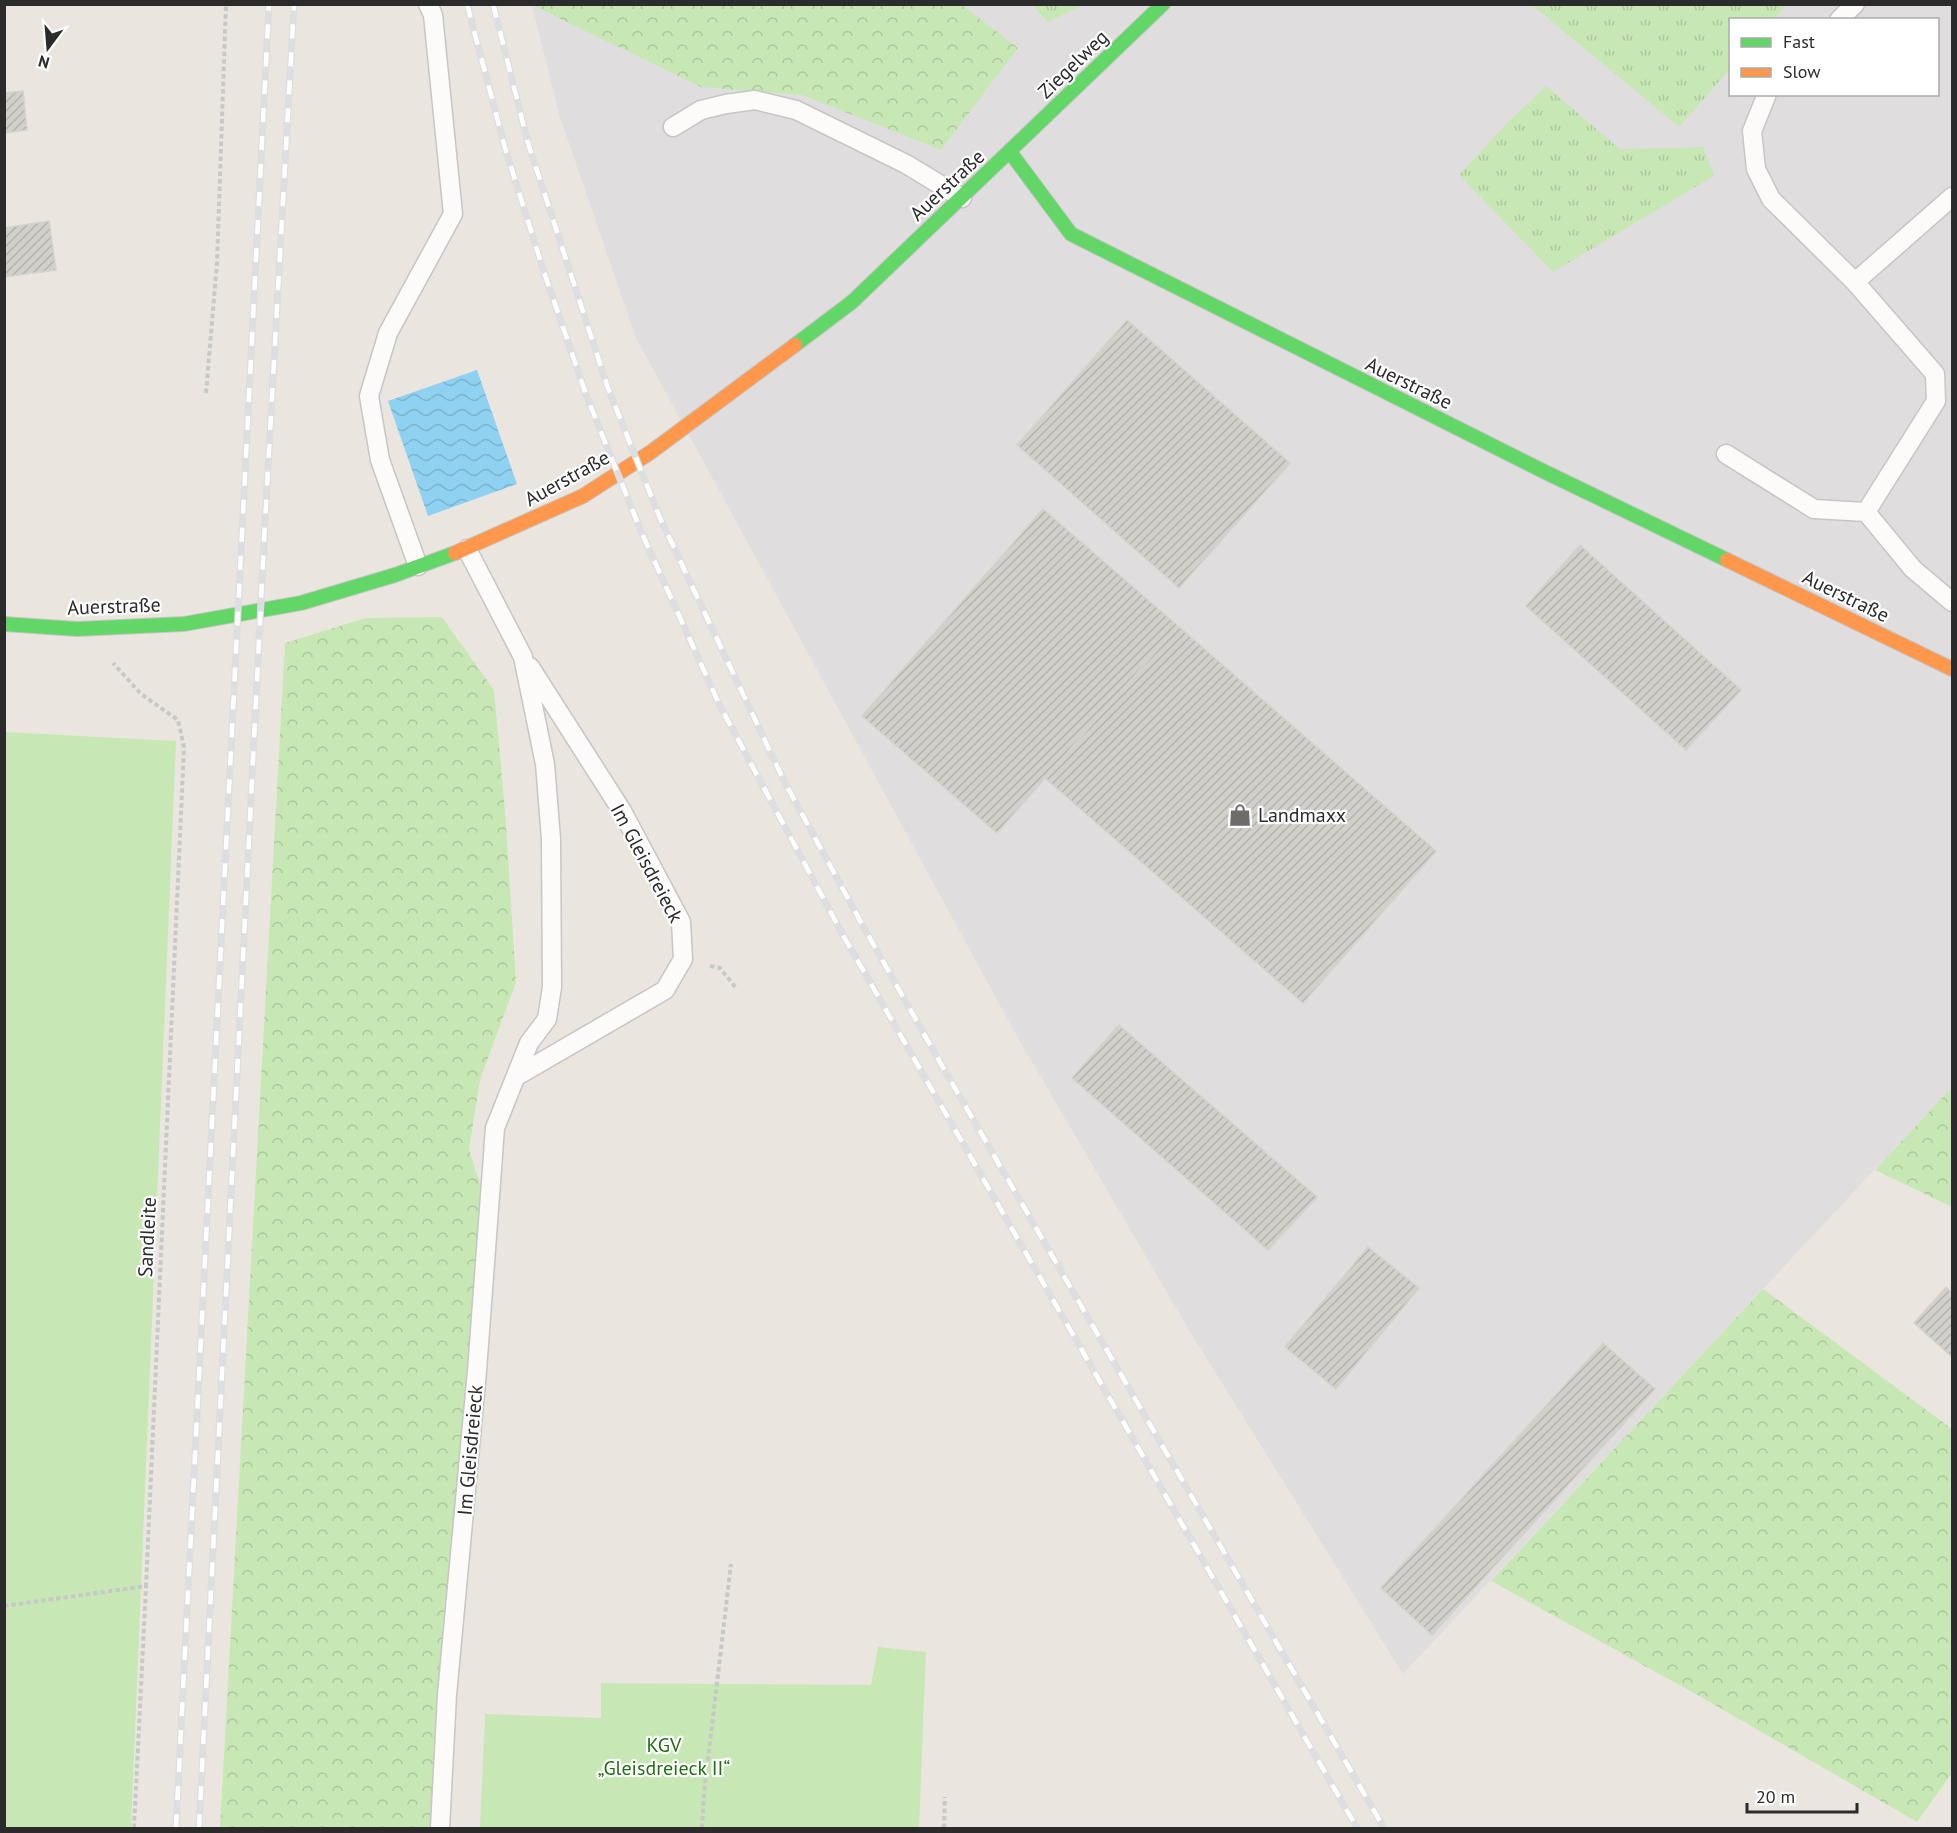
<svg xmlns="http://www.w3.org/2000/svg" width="1957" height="1833" font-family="'PT Sans',sans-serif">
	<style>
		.industrial { fill: #e0dddf; fill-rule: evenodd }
		.grass { fill: url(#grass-tufts) }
		.forest { fill: url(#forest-crowns) }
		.garden { fill: #c7e8b5 }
		.water { fill: url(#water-waves) }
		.building { fill: url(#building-hatch); stroke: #d5d1cb; stroke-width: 1.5 }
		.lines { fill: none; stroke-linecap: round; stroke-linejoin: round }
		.lane-casing { stroke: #c7c5c5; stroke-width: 21 }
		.fast-casing { stroke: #c7c5c5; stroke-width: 16 }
		.slow-casing { stroke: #c7c5c5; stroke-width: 16 }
		.path { stroke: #c8c8c7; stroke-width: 4; stroke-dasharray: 4.5 3; stroke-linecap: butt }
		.lane { stroke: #fcfbfa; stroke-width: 18 }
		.fast { stroke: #63d668; stroke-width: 14 }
		.slow { stroke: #ff974d; stroke-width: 14 }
		.rail-casing { stroke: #dddedf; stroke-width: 7 }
		.rail { stroke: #fff; stroke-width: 4.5; stroke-dasharray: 14; stroke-linecap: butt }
		.labels { text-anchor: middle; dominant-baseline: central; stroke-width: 4.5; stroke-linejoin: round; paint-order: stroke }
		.street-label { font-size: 20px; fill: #2b2b2b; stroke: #fff }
		.poi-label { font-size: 20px; fill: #2b2b2b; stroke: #fff; text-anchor: start }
		.park-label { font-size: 20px; fill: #216e14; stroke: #fff }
	</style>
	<defs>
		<pattern id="grass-tufts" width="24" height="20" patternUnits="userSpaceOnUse" patternTransform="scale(1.5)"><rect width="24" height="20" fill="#c7e8b5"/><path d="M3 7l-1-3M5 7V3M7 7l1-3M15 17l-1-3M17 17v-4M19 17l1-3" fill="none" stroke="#abc79c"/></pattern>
		<pattern id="forest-crowns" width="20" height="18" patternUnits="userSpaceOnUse" patternTransform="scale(1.5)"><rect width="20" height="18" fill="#c7e8b5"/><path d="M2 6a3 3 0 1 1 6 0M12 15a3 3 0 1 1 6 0" fill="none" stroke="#abc79c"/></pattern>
		<pattern id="water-waves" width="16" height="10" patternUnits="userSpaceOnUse" patternTransform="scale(1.5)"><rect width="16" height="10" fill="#8ed1f0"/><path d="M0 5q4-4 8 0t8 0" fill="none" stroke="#7bb4ce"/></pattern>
		<pattern id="building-hatch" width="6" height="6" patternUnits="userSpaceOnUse" patternTransform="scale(1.5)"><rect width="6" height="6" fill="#d2d0cb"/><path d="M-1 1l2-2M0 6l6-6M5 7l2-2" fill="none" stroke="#b4b3ae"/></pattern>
	</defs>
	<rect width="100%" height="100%" fill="#eae6df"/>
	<path class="industrial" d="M532 5H1952V1087L1403 1674 1189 1330 1014 1031 636 338 559 114ZM1730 20H1938V94H1730Z"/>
	<path class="grass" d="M1032 5H1083L1048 22Z
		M1532 5H1787L1774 19 1730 20V69L1679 127Z
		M1546 86 1620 149 1703 147 1714 176 1553 272 1459 175 1506 124Z"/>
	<path class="forest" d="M532 5H962L1018 48 941 150 802 95 701 87Z
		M442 617 494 690 505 811 516 982 480 1080 469 1149 489 1213 440 1828H220L285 643 366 618Z
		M1952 1087V1207L1875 1170Z
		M1763 1289 1952 1429V1773L1917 1822 1701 1697 1491 1581Z"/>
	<path class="garden" d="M4 732 176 741 131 1828H5Z
		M878 1647 926 1652 919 1828H480L485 1714 601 1718V1683L871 1685Z"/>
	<path class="water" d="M477 370 517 484 428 516 388 401Z"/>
	<path class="building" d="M23 91 27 130 4 133V93Z
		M49 221 56 270 4 277V228Z
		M1127 320 1290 463 1179 588 1017 445Z
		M1043 509 1178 626 997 833 862 716Z
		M1580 545 1741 690 1686 750 1526 606Z
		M1178 626 1436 851 1303 1003 1045 778Z
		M1119 1025 1317 1197 1268 1250 1072 1078Z
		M1368 1247 1419 1288 1336 1389 1285 1347Z
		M1946 1287 1952 1293V1357L1914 1323Z
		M1603 1343 1655 1389 1432 1635 1381 1588Z"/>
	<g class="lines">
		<g class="lane-casing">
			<path id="lane" d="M1839 20 1855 4
				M1767 94 1752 131 1756 169 1771 199 1855 282 1952 197
				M673 127 701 110 726 104 755 100 796 110 906 164 962 198
				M1855 282 1935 374 1936 401 1866 512 1913 569 1952 602
				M1726 454 1814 509 1866 512
				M418 566 380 460 369 396 388 333 453 214 433 15 428 4
				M517 1076 665 990 683 959 681 922 622 811 530 667
				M440 1828 447 1695 477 1371 495 1128 529 1043 547 1019 552 987 551 839 545 764 523 657 467 549"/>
		</g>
		<g class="fast-casing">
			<path id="fast" d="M1010 152 1071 234 1543 471 1727 560
				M795 345 852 302 1163 4
				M4 624 77 629 184 624 301 603 395 575 455 553"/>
		</g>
		<g class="slow-casing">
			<path id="slow" d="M455 553 583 496 651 452 795 345
				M1727 560 1952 669"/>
		</g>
		<path class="path" d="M206 393 217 263 226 4
			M710 966 720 968 736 988
			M4 1606 146 1586 184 747 178 720 141 694 113 663
			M134 1828 146 1586
			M702 1828 704 1793 731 1564
			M944 1828 945 1797"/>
		<use href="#lane" class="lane"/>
		<use href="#fast" class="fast"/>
		<use href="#slow" class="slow"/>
		<g class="rail-casing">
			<path id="rail" d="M467 4 505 148 544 272 587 397 640 529 719 704 844 937 1357 1828
				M493 4 528 143 608 388 660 518 784 781 863 926 945 1071 1384 1828
				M176 1828 269 4
				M199 1828 265 522 294 4"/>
		</g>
		<use href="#rail" class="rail"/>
	</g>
	<defs>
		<g id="shop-bare" transform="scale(1.8)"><path d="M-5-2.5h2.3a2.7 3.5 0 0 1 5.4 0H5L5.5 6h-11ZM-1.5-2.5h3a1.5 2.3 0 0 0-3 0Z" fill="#6e6c6a" stroke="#fff" stroke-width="2.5" paint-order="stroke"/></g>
	</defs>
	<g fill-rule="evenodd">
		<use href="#shop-bare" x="1240" y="815"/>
	</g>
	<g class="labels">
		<g class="street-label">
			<text transform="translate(1073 64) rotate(-44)">Ziegelweg</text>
			<text transform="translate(947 185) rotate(-43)">Auerstraße</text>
			<text transform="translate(1409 383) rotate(26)">Auerstraße</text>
			<text transform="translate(567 478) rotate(-29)">Auerstraße</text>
			<text transform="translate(1846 596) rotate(26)">Auerstraße</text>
			<text transform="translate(114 606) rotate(-2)">Auerstraße</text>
			<text transform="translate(647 863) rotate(62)">Im Gleisdreieck</text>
			<text transform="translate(147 1237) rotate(-87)">Sandleite</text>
			<text transform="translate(470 1450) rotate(-85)">Im Gleisdreieck</text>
		</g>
		<g class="poi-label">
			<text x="1258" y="815">Landmaxx</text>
		</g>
		<g class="park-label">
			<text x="664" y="1745">KGV<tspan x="664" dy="23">„Gleisdreieck II“</tspan></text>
		</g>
	</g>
	<rect width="1957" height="1833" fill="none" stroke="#2b2b2b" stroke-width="12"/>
	<rect x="1729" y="18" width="210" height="78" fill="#ffffff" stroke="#aaaaaa" stroke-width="1.5"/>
	<rect x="1741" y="38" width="30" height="9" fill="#63d668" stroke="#aaaaaa" stroke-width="1.5"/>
	<text x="1783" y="48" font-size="18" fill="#2b2b2b">Fast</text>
	<rect x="1741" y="68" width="30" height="9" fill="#ff974d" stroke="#aaaaaa" stroke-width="1.5"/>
	<text x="1783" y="78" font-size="18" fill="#2b2b2b">Slow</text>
	<g transform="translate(48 48) rotate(196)" stroke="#ffffff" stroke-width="4.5" paint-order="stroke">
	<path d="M0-4.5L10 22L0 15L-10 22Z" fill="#2b2b2b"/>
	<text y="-9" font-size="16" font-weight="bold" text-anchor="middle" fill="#2b2b2b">N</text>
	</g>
	<path d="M1747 1803v9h110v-9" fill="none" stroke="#2b2b2b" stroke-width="3"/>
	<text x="1756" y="1803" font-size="18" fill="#2b2b2b" stroke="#ffffff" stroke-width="4.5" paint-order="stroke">20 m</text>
</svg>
